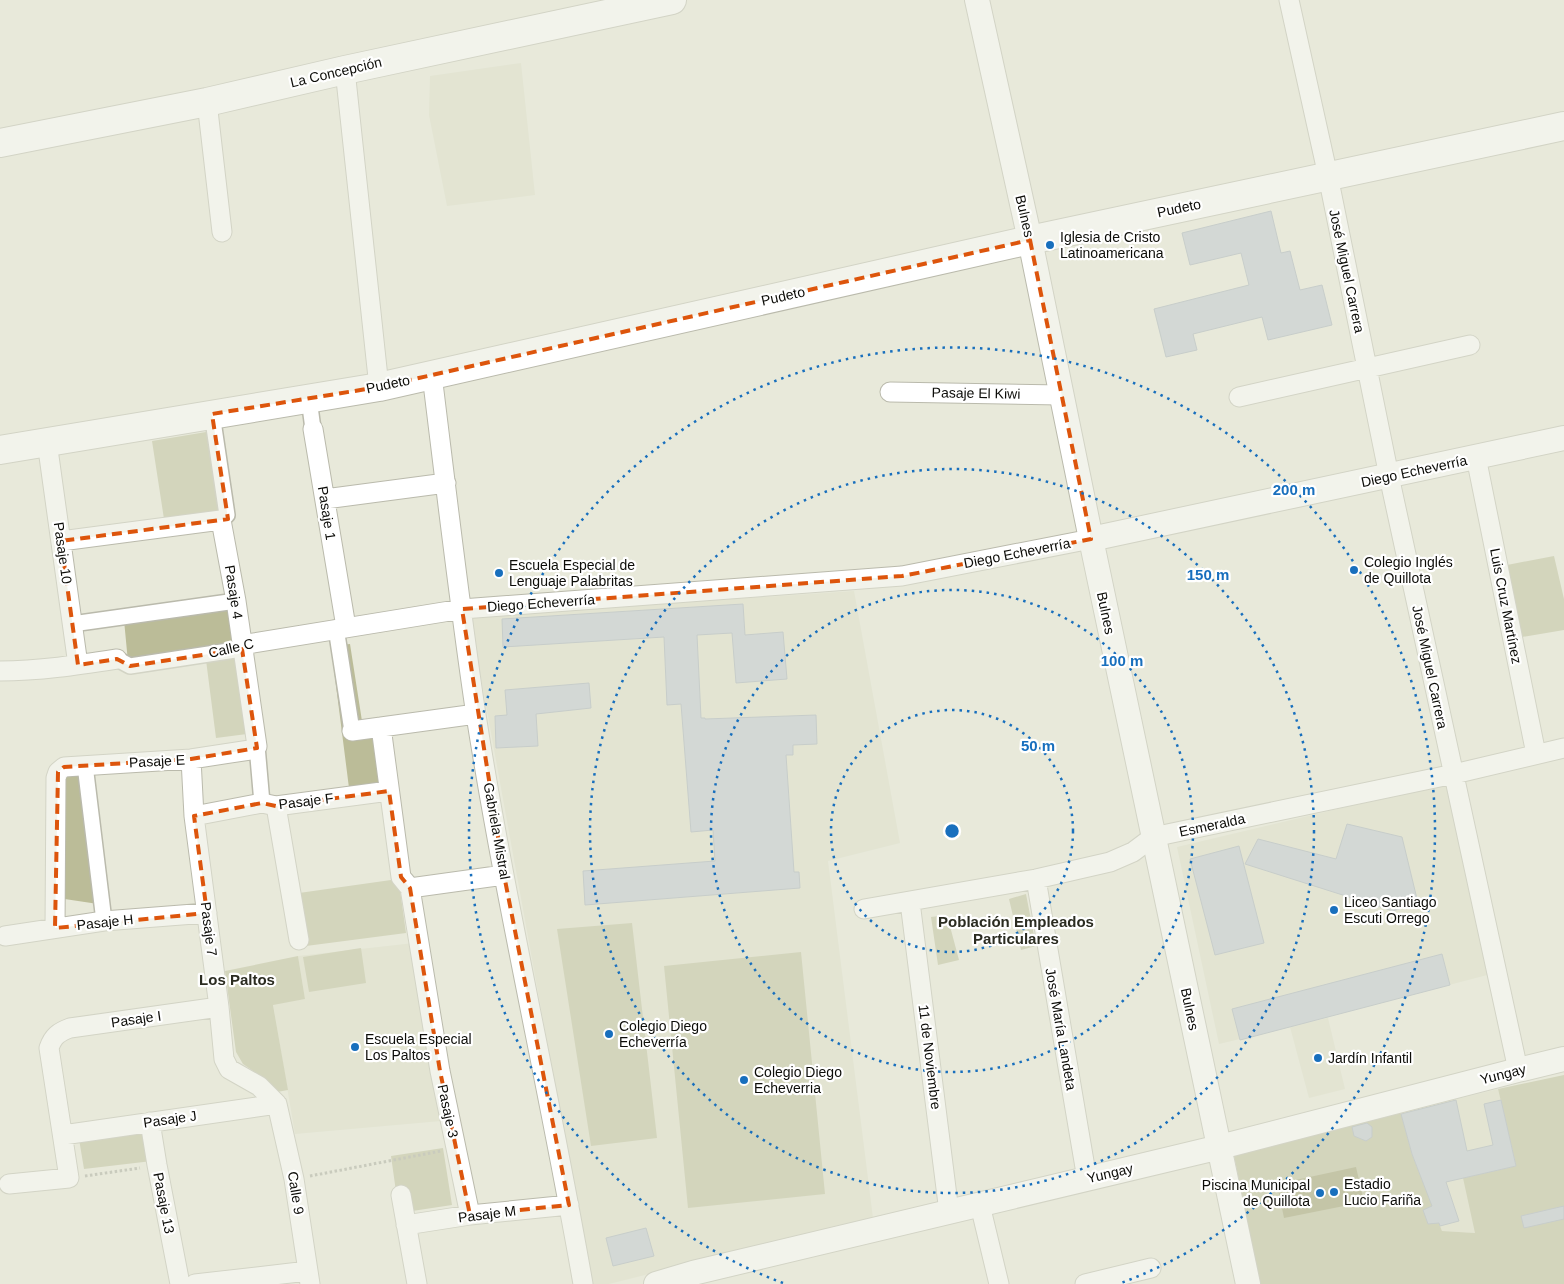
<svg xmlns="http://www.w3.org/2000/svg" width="1564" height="1284" font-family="Arial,sans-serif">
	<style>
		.built { fill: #dddec8 }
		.green { fill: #bbbc98 }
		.water { fill: #999a69 }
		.building { fill: #bac4cf; stroke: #a1abb6 }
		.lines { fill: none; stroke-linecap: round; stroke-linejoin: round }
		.pedestrian-casing { stroke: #babaac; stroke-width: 18 }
		.minor-casing { stroke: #babaac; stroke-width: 21 }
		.tertiary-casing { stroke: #babaac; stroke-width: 26 }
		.secondary-casing { stroke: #babaac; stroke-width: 30 }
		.path { stroke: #a5a69a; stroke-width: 3; stroke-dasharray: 2.5 2.5; stroke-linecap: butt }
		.pedestrian { stroke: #fff; stroke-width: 15 }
		.minor { stroke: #fff; stroke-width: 19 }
		.tertiary { stroke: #fff; stroke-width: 24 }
		.secondary { stroke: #fff; stroke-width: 28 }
		.marked { fill: none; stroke: #dd550c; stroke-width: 4; stroke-dasharray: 10 6; stroke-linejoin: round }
		.ring { fill: none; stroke: #186fbd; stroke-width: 2.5; stroke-dasharray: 2.5 5 }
		.poi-dot { fill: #186fbd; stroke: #fff; stroke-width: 2 }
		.labels { text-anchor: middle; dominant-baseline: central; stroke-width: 4.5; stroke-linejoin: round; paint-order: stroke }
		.street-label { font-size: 14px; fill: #0c0c08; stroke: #fff }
		.poi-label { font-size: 14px; fill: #0c0c08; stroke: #fff; text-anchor: start }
		.neighbourhood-label { font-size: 15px; font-weight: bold; fill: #2b2c21; stroke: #fff }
		.centre { fill: #186fbd; stroke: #fff; stroke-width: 2.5 }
		.ring-label { font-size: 15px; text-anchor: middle; font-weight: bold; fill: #186fbd; stroke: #fff; stroke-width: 4.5; stroke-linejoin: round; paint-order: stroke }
	</style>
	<rect width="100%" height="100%" fill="#e8e9da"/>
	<path class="built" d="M521 63 535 195 447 206 429 115 430 76Z
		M854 591 900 843 828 861 873 1218 609 1284H591L470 617Z
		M1452 782 1491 974 1300 1024 1328 1018 1345 1089 1309 1098 1290 1027 1219 1044 1177 847Z
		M414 943 441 1121 295 1134 273 1004 305 999 298 956Z
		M1498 1089 1516 1166 1504 1169 1475 1233 1442 1231 1412 1154 1401 1113Z"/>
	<path class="green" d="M212 431 225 514 164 519 152 441Z
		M1554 556 1564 599V630L1522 637 1507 565Z
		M231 604 235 646 128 662 124 620Z
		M350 644 364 734 374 733 383 783 349 788 331 646Z
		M236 656 247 734 216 738 206 660Z
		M82 770 98 904 58 898 59 775Z
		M391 880 400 890 406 933 306 946 299 893Z
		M1026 894 1036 946 1021 950 1009 899Z
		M947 915 959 960 938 965 931 917Z
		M632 923 657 1138 591 1146 557 929Z
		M361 948 366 983 309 992 303 957Z
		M801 952 825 1194 688 1208 664 966Z
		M298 956 305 999 273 1005 288 1090 277 1092 259 1075 243 1064 236 1052 225 971Z
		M1564 1075V1284H1260L1234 1156 1401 1113 1412 1154 1442 1231 1475 1233 1463 1178 1516 1166 1498 1089Z
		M147 1129 152 1161 84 1169 79 1139Z
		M443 1148 452 1205 399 1213 391 1156Z"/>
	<path class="water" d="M1356 1167 1364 1202 1284 1218 1277 1184Z"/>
	<path class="building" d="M1271 211 1281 253 1290 251 1300 290 1322 285 1332 325 1268 340 1262 317 1193 334 1197 350 1166 357 1154 309 1249 285 1241 253 1190 265 1182 233Z
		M743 604 745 635 783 632 787 679 736 683 732 633 697 635 701 718H705V719L816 715 817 744 793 745V755H786L794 872H799L800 888 585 905 583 871 715 861 713 830 691 832 681 704 667 705 664 637 503 647 502 619Z
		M589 683 591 708 536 714 538 746 496 748 495 716 507 715 505 690Z
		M1347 824 1402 837 1418 903 1393 911 1245 864 1258 839 1336 859Z
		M1239 846 1264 943 1215 955 1190 859Z
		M1442 954 1450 985 1240 1040 1232 1009Z
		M1456 1100 1467 1151 1493 1145 1484 1104 1501 1100 1516 1166 1446 1182 1459 1221 1440 1226 1439 1223 1428 1224 1423 1210 1432 1206 1412 1154 1401 1114Z
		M1367 1123 1372 1127V1137L1366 1141 1354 1136 1352 1127Z
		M1564 1206V1219L1524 1228 1521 1216Z
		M646 1228 654 1256 613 1266 606 1238Z"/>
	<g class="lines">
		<g class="pedestrian-casing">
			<path id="pedestrian" d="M309 399 313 429
				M212 414 227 515 221 520
				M72 624 236 601
				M336 628 352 731
				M117 659 130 666 235 650 241 645
				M257 746 262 803
				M85 765 104 921"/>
		</g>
		<g class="minor-casing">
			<path id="minor" d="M1289 0 1328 176 1389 476 1518 1070
				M345 70 379 387
				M207 102 222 232
				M432 375C446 488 459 602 476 715 506 906 550 1094 583 1284
				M890 392 1061 395
				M1239 397 1470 345
				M313 429 346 627
				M47 442 78 665
				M1476 457 1536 754
				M325 499 446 483
				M241 645 462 609 902 576 1091 539
				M0 671C39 671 78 665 117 659
				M381 727 401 877 410 888 504 875
				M352 731 476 714
				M191 759 194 816 219 1007 224 1059 229 1069 259 1086 277 1104
				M276 806 299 940
				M194 816 262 803 276 806 389 791
				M1036 879 1087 1179
				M410 888 440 1071 470 1215
				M910 902 949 1212
				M864 909 1036 879 1110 862 1133 852 1153 837 1454 774 1564 748
				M55 928 56 778 58 772 64 767 191 759 250 750 257 746 236 601 221 520 61 541
				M5 936 104 921 207 913
				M277 1104 294 1179 310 1284
				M150 1122 157 1165 180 1284
				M63 1135 277 1104
				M9 1184 69 1178 49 1048C53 1036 59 1032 70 1028L219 1007
				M401 1195 417 1284
				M980 1205 999 1284
				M406 1225 470 1215 569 1205
				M195 1284 308 1271
				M1085 1284 1151 1268"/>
		</g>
		<g class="tertiary-casing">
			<path id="tertiary" d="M977 0 1030 240 1091 539 1248 1284
				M1091 539 1564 438
				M656 1284 693 1273 1220 1147 1518 1070 1564 1059"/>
		</g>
		<g class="secondary-casing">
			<path id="secondary" d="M0 143 207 102 345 70 672 0
				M0 450 379 387 1030 240 1564 126"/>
		</g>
		<path class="path" d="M85 1176 140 1168
			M310 1176 441 1151"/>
		<use href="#pedestrian" class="pedestrian"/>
		<use href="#minor" class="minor"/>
		<use href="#tertiary" class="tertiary"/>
		<use href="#secondary" class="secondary"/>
	</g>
	<path d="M0 0H1564V1284H0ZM1030 240 1091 539 902 576 462 609 504 875 569 1205 470 1215 440 1071 410 888 401 877 389 791 276 806 262 803 194 816 207 913 55 928 58 772 64 767 191 759 257 748 242 649 130 666 117 659 78 665 61 541 228 519 212 414 379 387Z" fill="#e8e9da" fill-opacity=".55" fill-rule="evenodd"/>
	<path class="marked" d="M1030 240 1091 539 902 576 462 609 504 875 569 1205 470 1215 440 1071 410 888 401 877 389 791 276 806 262 803 194 816 207 913 55 928 58 772 64 767 191 759 257 748 242 649 130 666 117 659 78 665 61 541 228 519 212 414 379 387Z"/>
	<g class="ring">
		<circle cx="952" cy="831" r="121"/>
		<circle cx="952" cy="831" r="241"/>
		<circle cx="952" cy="831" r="362"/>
		<path d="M783 1283A483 483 0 1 1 1121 1283"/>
	</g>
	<g class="poi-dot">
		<circle cx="1050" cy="245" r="5"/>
		<circle cx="1354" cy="570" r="5"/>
		<circle cx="499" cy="573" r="5"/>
		<circle cx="1334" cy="910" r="5"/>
		<circle cx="609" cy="1034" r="5"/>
		<circle cx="355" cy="1047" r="5"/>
		<circle cx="1318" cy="1058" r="5"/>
		<circle cx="744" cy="1080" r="5"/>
		<circle cx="1334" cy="1192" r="5"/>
		<circle cx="1320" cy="1193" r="5"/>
	</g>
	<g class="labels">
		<g class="street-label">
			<text transform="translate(336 72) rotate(-13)">La Concepción</text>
			<text transform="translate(1179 208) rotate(-12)">Pudeto</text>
			<text transform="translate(1025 216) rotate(77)">Bulnes</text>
			<text transform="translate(1347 271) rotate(78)">José Miguel Carrera</text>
			<text transform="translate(783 296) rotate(-13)">Pudeto</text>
			<text transform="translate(388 384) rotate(-12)">Pudeto</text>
			<text transform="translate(976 393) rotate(1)">Pasaje El Kiwi</text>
			<text transform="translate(1414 471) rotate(-12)">Diego Echeverría</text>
			<text transform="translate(327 513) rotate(81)">Pasaje 1</text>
			<text transform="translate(63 553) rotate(82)">Pasaje 10</text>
			<text transform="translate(1017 553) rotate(-11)">Diego Echeverría</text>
			<text transform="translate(234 592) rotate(81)">Pasaje 4</text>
			<text transform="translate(541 603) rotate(-4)">Diego Echeverría</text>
			<text transform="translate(1506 606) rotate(79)">Luis Cruz Martínez</text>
			<text transform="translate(1106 613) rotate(78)">Bulnes</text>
			<text transform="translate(231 648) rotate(-13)">Calle C</text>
			<text transform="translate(1430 667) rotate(78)">José Miguel Carrera</text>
			<text transform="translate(157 761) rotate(-3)">Pasaje E</text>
			<text transform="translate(306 801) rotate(-7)">Pasaje F</text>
			<text transform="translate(1212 825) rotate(-12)">Esmeralda</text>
			<text transform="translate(497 831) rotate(80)">Gabriela Mistral</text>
			<text transform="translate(105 922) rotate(-6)">Pasaje H</text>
			<text transform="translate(209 929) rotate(83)">Pasaje 7</text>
			<text transform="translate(1190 1009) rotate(78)">Bulnes</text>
			<text transform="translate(136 1019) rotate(-8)">Pasaje I</text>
			<text transform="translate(1061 1029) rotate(80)">José María Landeta</text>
			<text transform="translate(930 1057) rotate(83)">11 de Noviembre</text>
			<text transform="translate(1503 1074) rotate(-14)">Yungay</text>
			<text transform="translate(448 1111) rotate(78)">Pasaje 3</text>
			<text transform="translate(170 1119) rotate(-8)">Pasaje J</text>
			<text transform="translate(1110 1173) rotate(-13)">Yungay</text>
			<text transform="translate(296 1193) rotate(81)">Calle 9</text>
			<text transform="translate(164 1203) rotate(79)">Pasaje 13</text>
			<text transform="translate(487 1214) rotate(-7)">Pasaje M</text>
		</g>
		<g class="poi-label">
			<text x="1060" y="237">Iglesia de Cristo<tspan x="1060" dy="16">Latinoamericana</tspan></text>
			<text x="1364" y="562">Colegio Inglés<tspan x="1364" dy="16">de Quillota</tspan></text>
			<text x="509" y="565">Escuela Especial de<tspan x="509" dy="16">Lenguaje Palabritas</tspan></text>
			<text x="1344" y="902">Liceo Santiago<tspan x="1344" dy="16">Escuti Orrego</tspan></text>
			<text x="619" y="1026">Colegio Diego<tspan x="619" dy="16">Echeverría</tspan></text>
			<text x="365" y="1039">Escuela Especial<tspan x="365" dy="16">Los Paltos</tspan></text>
			<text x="1328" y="1058">Jardín Infantil</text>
			<text x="754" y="1072">Colegio Diego<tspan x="754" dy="16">Echeverria</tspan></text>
			<text x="1344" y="1184">Estadio<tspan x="1344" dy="16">Lucio Fariña</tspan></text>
			<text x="1310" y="1185" text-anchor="end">Piscina Municipal<tspan x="1310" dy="16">de Quillota</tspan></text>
		</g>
		<g class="neighbourhood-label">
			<text x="1016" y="921">Población Empleados<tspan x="1016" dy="17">Particulares</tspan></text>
			<text x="237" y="979">Los Paltos</text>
		</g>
	</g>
	<circle cx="952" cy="831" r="8" class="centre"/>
	<g class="ring-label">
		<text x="1294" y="495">200 m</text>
		<text x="1208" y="580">150 m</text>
		<text x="1122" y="666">100 m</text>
		<text x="1038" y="751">50 m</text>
	</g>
</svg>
